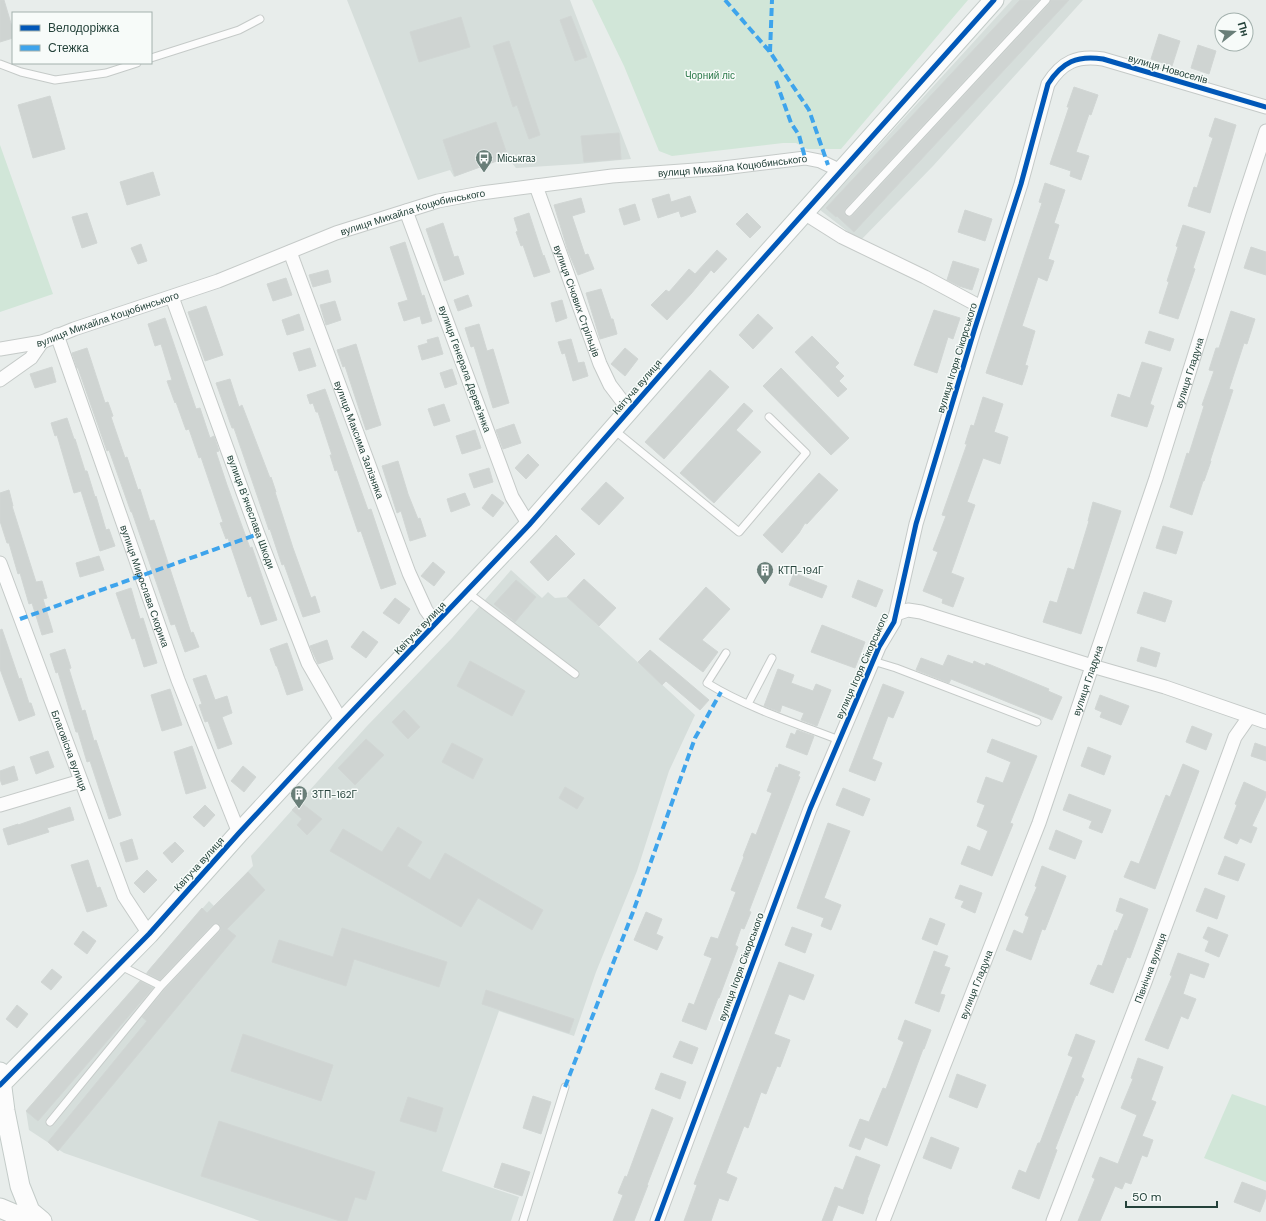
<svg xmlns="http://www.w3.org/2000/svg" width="1266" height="1221" font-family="'DM Sans',sans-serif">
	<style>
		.built { fill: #d6dedb }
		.green { fill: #d1e6d8 }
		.building { fill: #cfd4d2; stroke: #d1d6d4 }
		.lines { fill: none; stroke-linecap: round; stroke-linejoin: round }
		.lane-casing { stroke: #c5cac8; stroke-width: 9 }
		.street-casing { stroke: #c5cac8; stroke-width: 15 }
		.secondary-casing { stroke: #c3cbc8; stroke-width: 21 }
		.lane { stroke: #fcfcfc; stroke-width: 7 }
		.street { stroke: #fcfcfc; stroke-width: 13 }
		.secondary { stroke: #fcfcfc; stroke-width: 19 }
		.quiet { stroke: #3ea4ec; stroke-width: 4; stroke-dasharray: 8 4; stroke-linecap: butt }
		.cycleway-casing { stroke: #f7fbf9; stroke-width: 8 }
		.cycleway { stroke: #0057b8; stroke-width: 5 }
		.labels { text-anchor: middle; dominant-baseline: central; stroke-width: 3; stroke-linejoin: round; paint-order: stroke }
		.street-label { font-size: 10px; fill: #24423a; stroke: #f7fbf9 }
		.park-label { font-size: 10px; fill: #2d7a4b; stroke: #f7fbf9 }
		.poi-label { font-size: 10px; fill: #24423a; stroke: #f7fbf9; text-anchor: start }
	</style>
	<rect width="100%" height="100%" fill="#e8edeb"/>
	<path class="built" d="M347 0H570L631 159 578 164 516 168 507 157 454 177 450 170 418 180Z
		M1012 0H1083L933 166 860 241 820 210Z
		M511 570 542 598 548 592 555 598 567 597 695 715 669 771 637 871 596 972 574 1036 499 1011 442 1171 519 1197 511 1221H260L64 1153 29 1130 26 1111 209 901 214 906 253 866 251 856 367 726 452 638Z"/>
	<path class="green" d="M592 0H968L841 149H807L796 143H783L672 156 659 151 624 66Z
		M0 145 53 294 0 312Z
		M1232 1094 1266 1106V1182L1204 1158Z"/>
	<path class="building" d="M0 0H4L13 30V38L0 42Z
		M1020 0H1039L845 209 844 213 846 216 850 217 853 215 1050 3 1051 0H1069L854 232 837 216 836 217 826 208Z
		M571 16 587 57 575 61 560 20Z
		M461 17 470 47 419 62 410 32Z
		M1159 34 1180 41 1172 66 1151 59Z
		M509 41 540 135 529 139 517 105 513 107 493 46Z
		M1198 45 1216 51 1209 74 1191 68Z
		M1074 87 1098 95 1091 115 1089 114 1076 152 1089 156 1081 180 1070 176 1071 171 1050 164 1069 107H1067Z
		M50 96 65 149 33 158 18 105Z
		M1215 118 1236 125 1210 213 1188 206 1194 187 1197 188 1213 138 1209 136Z
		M496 122 508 157 455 176 443 140Z
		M619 133 621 159 584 162 581 136Z
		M153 172 160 195 127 205 120 182Z
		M1045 183 1065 190 1054 223 1059 225 1048 259 1054 261 1047 281 1038 277 1022 326 1035 331 1025 365 1028 366 1022 385 986 373 1042 203 1039 202Z
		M669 194 671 202 690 196 696 212 681 217 679 211 658 218 652 199Z
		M581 198 585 212 572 216 585 255 588 254 594 269 578 275 568 251 554 205Z
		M635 204 640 220 624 225 619 209Z
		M965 210 992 219 985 241 958 232Z
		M87 213 97 243 82 248 72 217Z
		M529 213 543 256 544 255 550 272 534 277 523 245 521 246 516 232 518 231 514 218Z
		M747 213 761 227 750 238 736 224Z
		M443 223 454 257 458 256 464 274 444 281 426 229Z
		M1183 225 1205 232 1193 268 1195 269 1178 319 1159 313 1169 282 1167 281 1178 247 1176 246Z
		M405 242 422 296 424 295 432 321 422 324 420 316 404 321 398 303 408 300 390 247Z
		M141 244 147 261 138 264 131 248Z
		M1251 247 1266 252V275L1244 268Z
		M717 250 727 259 714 273 711 270 691 294 667 320 651 305 666 290 669 292 689 269 695 274Z
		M953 261 979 269 972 290 959 286 947 280Z
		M328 270 331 282 313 287 309 275Z
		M286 278 292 295 273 301 267 284Z
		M601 289 611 319H613L617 334 600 339 586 293Z
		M468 295 472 306 458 311 454 300Z
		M562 300 567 318 556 322 551 303Z
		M335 301 341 320 326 325 320 305Z
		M206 306 223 355 205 361 188 312Z
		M934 310 960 318 953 339 948 337 937 373 914 365Z
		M1231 311 1255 319 1247 344 1244 343 1229 389 1233 390 1210 461H1211L1204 481H1203L1192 515 1170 507 1187 453 1189 454 1204 406 1202 405 1214 371 1209 370 1216 348H1219Z
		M299 314 304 330 287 335 282 320Z
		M758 314 773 328 753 349 739 335Z
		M165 318 196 409 200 408 210 438 214 436 219 451 216 452 227 485 250 548 252 547 277 620 261 625 251 596 248 597 228 538 226 539 220 523 223 522 201 457 199 458 189 429 186 430 176 402 175 403 167 381 172 380 161 344 155 346 148 324Z
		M479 324 487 351 493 349 509 403 493 408 474 346 471 347 465 328Z
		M1149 331 1174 339 1170 351 1145 343Z
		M812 336 839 363 835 367 844 376 839 381 847 389 838 397 795 352Z
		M438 337 443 354 422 360 418 346 428 343 427 340Z
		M571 339 578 363 584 362 588 376 573 381 565 353 562 354 558 342Z
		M356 344 381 425 366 430 345 366 343 367 337 350Z
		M87 348 105 403 108 402 113 416 111 417 125 458 127 457 138 490 140 489 150 521 154 520 191 633 193 632 199 647 185 652 175 624 171 625 132 512H131L109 450 107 451 78 368H77L72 353Z
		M310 348 316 366 299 371 293 353Z
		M625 348 638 359 625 376 611 364Z
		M1142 362 1162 368 1150 404 1154 406 1147 427 1111 416 1118 394 1130 398Z
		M52 367 56 382 35 388 30 374Z
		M781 368 849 438 831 455 763 386Z
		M452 369 457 384 445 388 440 373Z
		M710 370 729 387 664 459 645 442Z
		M230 379 239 407 242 405 270 478 271 477 276 492H275L293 548 311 598 315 596 320 612 303 617 284 564 282 565 270 529 269 530 234 428H232L216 383Z
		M325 389 368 510 371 509 396 584 381 589 361 531 358 532 337 470 335 471 330 455H332L318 412H316L313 403 310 404 307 395Z
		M983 397 1003 404 994 432 1008 437 1000 464 983 458 967 502 975 505 951 573 964 578 953 607 942 603 943 599 923 591 938 552 933 550 946 516 942 515 967 444H965L971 425 974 426Z
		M744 403 753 411 736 430 761 452 714 503 680 473Z
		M444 404 450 421 434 426 428 409Z
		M67 418 74 439H75L85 471H87L95 497 96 496 106 530 109 529 115 546 100 551 81 491 74 493 57 435 55 436 51 423Z
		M514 424 521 443 503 449 496 430Z
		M475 430 481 448 462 454 456 436Z
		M528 454 539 465 526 479 515 468Z
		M398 461 408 494 418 519 420 518 426 536 410 541 401 511 397 513 382 466Z
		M489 468 493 482 474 488 469 474Z
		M819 473 838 490 807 524 805 523 799 533 782 553 763 535Z
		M606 482 624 498 599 525 581 509Z
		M9 490 13 506H12L36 582 42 581 47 598 43 599 53 632 42 635 32 603 29 604 20 573 18 574 9 543H7L0 521V493Z
		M465 493 470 505 451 512 447 499Z
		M492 494 504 503 493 517 482 508Z
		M1093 502 1121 511 1081 634 1043 622 1050 601 1057 603 1068 568 1074 570 1089 521H1088Z
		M1163 526 1183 532 1176 554 1156 548Z
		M556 535 575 554 548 581 530 562Z
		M99 556 104 570 80 577 76 563Z
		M433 562 445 572 434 586 421 576Z
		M794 573 827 586 822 598 789 585Z
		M584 579 616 608 599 626 567 597Z
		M516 580 536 597 515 622 494 604Z
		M858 580 883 590 876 607 852 597Z
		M706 587 730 609 702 640 718 652 703 672 659 639Z
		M131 588 140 619 143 618 157 663 144 667 135 638 132 639 116 593Z
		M1144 592 1172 601 1165 622 1137 613Z
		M395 598 410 609 399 624 383 613Z
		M822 625 865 642 855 668 811 652Z
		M2 629 19 679 21 678 29 703H31L35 715 19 721 0 669V630Z
		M363 631 378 642 366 658 351 647Z
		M327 640 333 659 318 664 310 646Z
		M287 643 303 690 287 695 277 666H276L270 649Z
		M1141 647 1160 653 1156 667 1137 661Z
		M65 649 71 668 69 669 82 711 85 710 94 741 96 740 121 815 109 819 90 761 87 762 78 732H76L58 672 56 673 50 654Z
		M650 650 709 700 700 710 666 681 662 685 638 662Z
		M948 655 973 664 974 661 985 666 986 663 1049 689 1048 691 1062 697 1052 720 951 679 949 683 916 670 921 658 943 666Z
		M470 661 525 691 512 716 457 686Z
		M778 669 794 675 791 683 813 691 816 684 831 690 817 726 801 720 804 713 782 705 780 712 764 706Z
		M206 675 215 700 227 696 232 713 222 717 232 744 218 749 208 721 205 722 199 705 202 704 193 679Z
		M883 684 904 692 893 718 888 716 872 759 882 763 875 781 849 771Z
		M170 689 182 725 162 731 151 695Z
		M1100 695 1129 706 1121 725 1100 717 1102 712 1095 709Z
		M404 710 420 727 408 739 392 722Z
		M1192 726 1212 734 1206 750 1186 742Z
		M797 730 814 736 807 755 786 747 791 733 795 735Z
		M366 739 384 755 355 785 338 768Z
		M992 739 1037 756 1010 823 1013 824 992 876 961 864 968 846 980 851 988 831 977 826 985 805 977 802 986 777 1003 783 1011 762 987 752Z
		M452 743 483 759 473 779 442 762Z
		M1255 743 1266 747V761L1251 756Z
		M192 746 206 788 186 794 174 752Z
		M1088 747 1111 756 1104 775 1081 766Z
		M48 751 54 767 36 774 30 757Z
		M779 764 800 772 798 776 800 777 749 911 751 912 744 929 741 928 735 945 738 947 719 998H718L706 1030 682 1021 689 1003 694 1005 712 958 704 955 711 937 718 939 736 892 731 890 744 857 743 856 752 833 756 835 772 793 767 791 776 767 778 768Z
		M1183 764 1199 771 1155 889 1124 877 1131 861 1139 864 1166 795 1170 797Z
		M14 766 18 780 2 785 0 779V771Z
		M243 766 256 777 244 792 231 781Z
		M1244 782 1266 792V796L1252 826 1257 828 1251 843 1240 838 1237 844 1224 838 1237 805 1235 804Z
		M565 787 584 798 577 809 559 798Z
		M843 788 870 799 863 816 836 805Z
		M1069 794 1111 810 1102 833 1089 828 1092 821 1063 810Z
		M300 802 322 819 307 835 297 825 302 819 292 810Z
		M205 805 215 815 204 827 193 817Z
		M70 807 74 820 47 828 49 832 8 845 3 829 18 824V825Z
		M828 823 850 831 824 898 841 905 831 930 821 926 824 918 797 908Z
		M398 827 422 842 407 866 430 880 445 853 543 910 532 930 478 898 461 927 330 851 343 829 382 852Z
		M1056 830 1082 841 1075 859 1049 849Z
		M132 839 138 859 126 862 120 843Z
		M175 842 184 851 172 863 163 853Z
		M1225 856 1245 864 1238 881 1218 874Z
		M88 860 97 888 100 887 107 906 87 912 71 865Z
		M1042 866 1066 876 1045 930 1042 929 1031 960 1006 950 1014 930 1023 934 1029 917 1025 915 1037 887 1035 886Z
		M147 870 157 880 144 893 134 883Z
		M248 872 265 890 227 929 236 936 58 1151 48 1142 147 1021 142 1017 165 989 220 931 221 929 220 925 217 923 212 925 160 980 147 973 149 970 202 908 207 913Z
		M960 885 982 893 975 913 961 907 964 901 955 898Z
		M1205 888 1225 896 1217 919 1196 911Z
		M1120 898 1148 909 1130 958 1127 957 1113 993 1090 984 1098 965 1102 966 1115 930 1117 931 1124 914 1116 911Z
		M646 912 662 919 656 934 663 937 657 950 634 940Z
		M930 918 945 924 937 945 922 939Z
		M792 927 812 934 805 953 785 945Z
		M1208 927 1228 935 1219 957 1205 951 1209 941 1203 938Z
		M342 928 447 962 439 987 354 959 346 986 272 962 279 940 333 957Z
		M83 931 96 941 87 954 74 944Z
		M934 951 948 956 944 966 950 968 940 994 945 995 939 1012 915 1003Z
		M1178 953 1209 964 1204 978 1190 973 1183 994 1196 999 1188 1019 1181 1016 1168 1049 1145 1040 1172 976 1170 975Z
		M779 962 814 975 804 1000 789 994 774 1034 790 1040 780 1067 777 1066 766 1094 761 1092 748 1128 744 1126 726 1173 737 1178 728 1201 719 1198 711 1221H684L697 1185 694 1184Z
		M52 969 62 977 51 990 41 982Z
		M140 981 153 988 38 1121 26 1111Z
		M486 990 574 1019 569 1033 482 1004Z
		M17 1005 28 1014 17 1028 6 1019Z
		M905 1020 931 1030 924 1049H923L887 1146 865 1137 860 1150 849 1146 860 1119 869 1122 883 1088 886 1089 904 1042 898 1039Z
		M243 1034 333 1065 321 1101 231 1071Z
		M1076 1034 1095 1041 1081 1077 1084 1079 1077 1096 1076 1095 1055 1149 1057 1150 1039 1199 1012 1188 1019 1170 1026 1173 1038 1143H1040L1073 1057 1068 1055Z
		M680 1041 698 1048 692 1064 673 1057Z
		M1138 1058 1163 1067 1151 1100 1156 1102 1142 1136 1153 1140 1147 1157 1142 1155 1131 1184 1125 1182 1122 1189 1115 1186 1100 1221H1078L1095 1179 1092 1177 1100 1157 1118 1164 1137 1115 1121 1108 1133 1079 1131 1078Z
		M661 1073 686 1082 680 1099 655 1089Z
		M957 1074 986 1085 977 1108 949 1097Z
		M533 1096 551 1102 541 1134 523 1128Z
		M408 1097 443 1108 436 1132 400 1121Z
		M652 1109 673 1118 647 1185H648L634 1221H613L623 1195 618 1193 625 1176 627 1177Z
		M219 1121 375 1172 366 1200 355 1197 347 1221H340L201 1176Z
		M931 1137 959 1148 951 1169 923 1158Z
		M856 1156 880 1165 867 1200H868L863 1214 838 1205 832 1221H822L835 1187 843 1190Z
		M502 1163 530 1172 522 1196 494 1187Z
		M1242 1182 1266 1191V1197L1260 1212 1234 1202Z"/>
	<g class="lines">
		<g class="lane-casing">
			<path id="lane" d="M151 58 239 30 260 19
				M0 64 21 72 55 80 106 73 137 63
				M849 212 1046 0
				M613 429 739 532 806 453 769 417
				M467 592 575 674
				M726 653 707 683C748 708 795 723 839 740
				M873 661 896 668 1037 722
				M748 704 772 658
				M119 965 161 986
				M50 1122 161 986 216 928
				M523 1221 565 1087"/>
		</g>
		<g class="street-casing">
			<g id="street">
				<path id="s1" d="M536 186 600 364 610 385 629 410"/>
				<path d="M406 211 512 497 529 525"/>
				<path d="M804 213 842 237 925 277 981 307"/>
				<path id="s2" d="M290 252 409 573 426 610 436 624"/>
				<path d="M172 297 258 534 308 663 342 722"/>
				<path id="s3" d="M57 335 178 680 239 833"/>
				<path id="s4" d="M0 349 42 342 74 329 218 281 336 233 438 201 481 193 612 176 723 168 805 158 820 161 841 171"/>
				<path d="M0 380 31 358 42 342"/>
				<path id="s5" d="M0 563 124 896 149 934"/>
				<path d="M896 614 908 610 921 612 1092 666 1165 687 1266 722"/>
				<path d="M0 805 81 781"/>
				<path d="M657 1221 810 809 879 647 894 622 916 524 974 331 1021 184 1048 84C1062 62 1077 55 1103 59L1266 107"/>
				<path id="s6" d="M883 1221 1039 823 1156 478 1239 213 1266 131"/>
				<path id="s7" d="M1053 1221 1145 982 1235 737 1249 717"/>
			</g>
		</g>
		<g class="secondary-casing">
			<path id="secondary" d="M0 1072 5 1111 20 1186 30 1211 42 1221
				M0 1085 149 934 239 833 342 722 529 525 710 318 994 0
				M0 1208 31 1221"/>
		</g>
		<use href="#lane" class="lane"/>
		<use href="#street" class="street"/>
		<use href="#secondary" class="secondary"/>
		<path class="quiet" d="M725 0 770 52 809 110 828 165
			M770 52 772 0
			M776 81 791 123 799 135 805 158
			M20 619 258 534
			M565 1087 633 912 695 738 721 692"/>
		<g class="cycleway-casing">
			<path id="cycleway" d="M0 1085 149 934 239 833 342 722 529 525 710 318 994 0
				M657 1221 810 809 879 647 894 622 916 524 974 331 1021 184 1048 84C1062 62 1077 55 1103 59L1266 107"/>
		</g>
		<use href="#cycleway" class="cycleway"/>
	</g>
	<defs>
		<g id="bus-pin" transform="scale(0.9)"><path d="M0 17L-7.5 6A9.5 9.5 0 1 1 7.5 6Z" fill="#697e78" stroke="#f7fbf9"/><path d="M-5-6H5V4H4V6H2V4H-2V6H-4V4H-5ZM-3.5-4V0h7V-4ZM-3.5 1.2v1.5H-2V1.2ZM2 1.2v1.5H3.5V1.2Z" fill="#fff"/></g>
		<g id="building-pin" transform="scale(0.9)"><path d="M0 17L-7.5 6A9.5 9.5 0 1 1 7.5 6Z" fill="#697e78" stroke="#f7fbf9"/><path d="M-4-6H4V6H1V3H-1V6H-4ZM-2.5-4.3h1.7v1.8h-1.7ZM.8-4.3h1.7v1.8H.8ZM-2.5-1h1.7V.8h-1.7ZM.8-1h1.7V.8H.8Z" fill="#fff"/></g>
	</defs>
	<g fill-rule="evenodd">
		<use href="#bus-pin" x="484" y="158"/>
		<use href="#building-pin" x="765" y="570"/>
		<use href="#building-pin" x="299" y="794"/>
	</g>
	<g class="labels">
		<g class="street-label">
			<text transform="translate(1168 69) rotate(16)">вулиця Новоселів</text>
			<text stroke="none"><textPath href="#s4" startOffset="760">вулиця Михайла Коцюбинського</textPath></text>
			<text stroke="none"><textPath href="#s4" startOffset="436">вулиця Михайла Коцюбинського</textPath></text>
			<text stroke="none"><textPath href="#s1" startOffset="122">вулиця Січових Стрільців</textPath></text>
			<text stroke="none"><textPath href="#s4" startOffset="112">вулиця Михайла Коцюбинського</textPath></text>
			<text transform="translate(957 358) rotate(-73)">вулиця Ігоря Сікорського</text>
			<text transform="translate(465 369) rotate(70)">вулиця Генерала Деревʼянка</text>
			<text stroke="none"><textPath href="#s6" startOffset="902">вулиця Гладуна</textPath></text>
			<text transform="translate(637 387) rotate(-49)">Квітуча вулиця</text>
			<text stroke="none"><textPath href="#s2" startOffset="200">вулиця Максима Залізняка</textPath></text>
			<text transform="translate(251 512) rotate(70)">вулиця Вʼячеслава Шкоди</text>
			<text stroke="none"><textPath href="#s3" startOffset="266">вулиця Мирослава Скорика</textPath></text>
			<text transform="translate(420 628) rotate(-46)">Квітуча вулиця</text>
			<text transform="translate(862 666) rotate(-66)">вулиця Ігоря Сікорського</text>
			<text stroke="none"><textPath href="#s6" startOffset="578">вулиця Гладуна</textPath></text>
			<text stroke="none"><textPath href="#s5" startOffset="200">Благовісна вулиця</textPath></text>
			<text transform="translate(199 864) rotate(-48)">Квітуча вулиця</text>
			<text transform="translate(741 967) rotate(-70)">вулиця Ігоря Сікорського</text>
			<text stroke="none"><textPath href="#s7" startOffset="271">Північна вулиця</textPath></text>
			<text stroke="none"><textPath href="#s6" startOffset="254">вулиця Гладуна</textPath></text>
		</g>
		<g class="park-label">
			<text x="710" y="75">Чорний ліс</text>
		</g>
		<g class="poi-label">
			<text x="497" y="158">Міськгаз</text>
			<text x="778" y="570">КТП-194Г</text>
			<text x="312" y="794">ЗТП-162Г</text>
		</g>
	</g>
	<rect x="12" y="12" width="140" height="52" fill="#f7fbf9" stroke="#a3b1ad"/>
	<rect x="20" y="25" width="20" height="6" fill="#0057b8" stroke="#a3b1ad"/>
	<text x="48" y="32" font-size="12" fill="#24423a">Велодоріжка</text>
	<rect x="20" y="45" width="20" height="6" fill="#3ea4ec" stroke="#a3b1ad"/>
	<text x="48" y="52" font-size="12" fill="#24423a">Стежка</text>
	<g transform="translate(1234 32) rotate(73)"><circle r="19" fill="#f7fbf9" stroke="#a3b1ad"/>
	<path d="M0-3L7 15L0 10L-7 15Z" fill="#697e78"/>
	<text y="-6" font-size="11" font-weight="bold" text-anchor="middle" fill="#24423a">Пн</text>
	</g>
	<path d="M1126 1201v6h91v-6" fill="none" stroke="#24423a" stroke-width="2"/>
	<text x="1132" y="1201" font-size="12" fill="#24423a" stroke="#f7fbf9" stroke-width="3" paint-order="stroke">50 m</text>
</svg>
